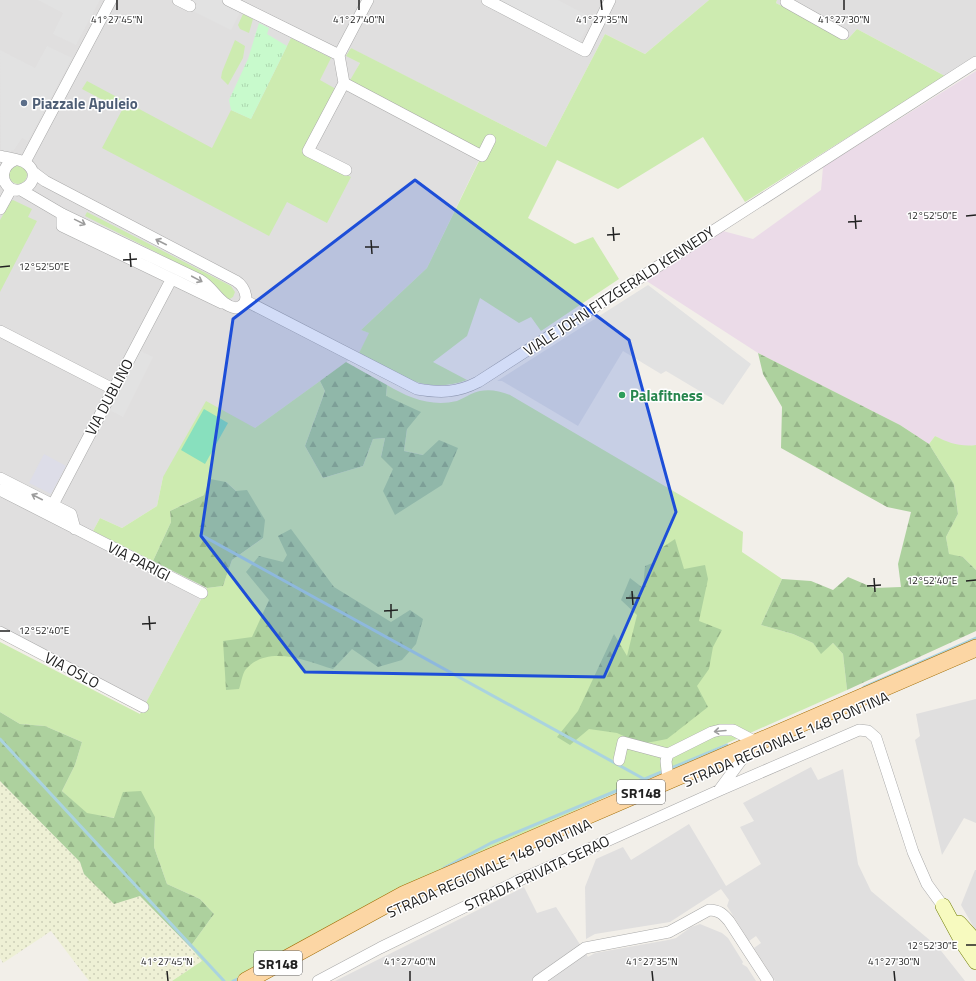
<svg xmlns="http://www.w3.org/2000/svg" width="976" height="981" font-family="'Titillium Web',sans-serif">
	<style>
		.residential { fill: #e0dfdf }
		.industrial { fill: #ebdbe8 }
		.farmland { fill: url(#farmland-dots) }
		.grass { fill: #cdebb0 }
		.forest { fill: url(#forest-firs) }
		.park { fill: url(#park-tufts) }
		.pitch { fill: #88e0be }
		.parking { fill: #e2e2e2 }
		.plaza { fill: #dddde8 }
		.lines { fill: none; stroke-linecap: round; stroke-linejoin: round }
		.stream { stroke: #aad3df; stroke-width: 3 }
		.street-casing { stroke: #a9a9a9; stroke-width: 12 }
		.secondary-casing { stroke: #707d05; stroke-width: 16 }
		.primary-casing { stroke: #a06b00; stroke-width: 18 }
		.street { stroke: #fff; stroke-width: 11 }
		.secondary { stroke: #f7fabf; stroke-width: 15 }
		.primary { stroke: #fcd6a4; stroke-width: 17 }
		.oneway { stroke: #9c9c9c }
		.marked { fill: #1d4ed8; fill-opacity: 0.2; stroke: #1d4ed8; stroke-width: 3; stroke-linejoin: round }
		.ticks { fill: none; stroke: #222; stroke-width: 1.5 }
		.service-dot { fill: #5c6f8a; stroke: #fff; stroke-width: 1.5 }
		.leisure-dot { fill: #2e9e5b; stroke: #fff; stroke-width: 1.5 }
		.labels { text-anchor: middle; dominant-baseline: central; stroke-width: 3; stroke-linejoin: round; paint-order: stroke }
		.shield { fill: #fff; stroke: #646464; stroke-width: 1 }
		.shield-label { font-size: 14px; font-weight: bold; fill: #222 }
		.service-label { font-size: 15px; font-weight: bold; fill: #4e5e75; stroke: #fff; text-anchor: start }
		.street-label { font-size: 15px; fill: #222; stroke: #fff }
		.leisure-label { font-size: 15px; font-weight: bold; fill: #27864d; stroke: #fff; text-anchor: start }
		.ticks-label { font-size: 10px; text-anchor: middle; fill: #222; stroke: #fff; stroke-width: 3; stroke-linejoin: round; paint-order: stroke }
	</style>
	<defs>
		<pattern id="farmland-dots" width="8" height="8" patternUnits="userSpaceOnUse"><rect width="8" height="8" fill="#eef0d5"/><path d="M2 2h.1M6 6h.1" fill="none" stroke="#ccceb7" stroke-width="1.8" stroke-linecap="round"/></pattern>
		<pattern id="forest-firs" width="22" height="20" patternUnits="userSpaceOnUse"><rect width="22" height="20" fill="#add19e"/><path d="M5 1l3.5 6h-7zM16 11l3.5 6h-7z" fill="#95b388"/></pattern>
		<pattern id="park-tufts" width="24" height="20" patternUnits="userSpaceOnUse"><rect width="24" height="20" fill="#c8facc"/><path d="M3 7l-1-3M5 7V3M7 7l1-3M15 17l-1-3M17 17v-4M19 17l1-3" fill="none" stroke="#acd6af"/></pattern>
	</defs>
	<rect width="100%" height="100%" fill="#f2efe9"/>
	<path class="residential" d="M0 0H709L645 54 605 34 546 147 350 48 360 63 350 82 484 150 427 268 361 330 370 333 359 353 255 428 163 477 157 506 122 528 100 518 93 531 207 588 146 703 0 627Z
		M777 0H976V56L945 76 857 29 847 40 776 3Z
		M976 699V823L964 818 942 855 915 740 920 736 916 714Z
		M811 767 818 780 843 769 858 864 871 891 938 947 965 981H775L754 948 761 943 756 936 749 941 727 906 729 900 721 889 670 922 595 934 586 939 585 887 596 859 623 847 631 860 689 824 726 886 761 864 740 827 754 821 743 803Z
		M975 870H976V931L961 905Z
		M524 887 537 913 556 907 588 957 595 953 668 940 676 938 691 927 700 924 722 933 728 938 743 962 742 964 747 967 756 981H335Z"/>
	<path class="industrial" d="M976 71V445L964 447 950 444 935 436 929 444 900 425 758 353 645 280 723 231 753 239 821 190 823 167Z"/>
	<path class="farmland" d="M0 781 80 862 84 874 140 896 202 961 172 981H89L51 931 3 963 0 958Z"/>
	<path class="grass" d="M709 0H777L776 3 847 40 857 29 945 76 745 202 703 137 618 189 557 160 528 218 575 244 593 237 619 279 541 331 531 317 519 323 480 298 467 336 433 362 467 380C423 396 397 373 359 353L369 333 361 330 427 268 484 151 349 82 360 63 346 56 351 48 546 147 605 34 645 54Z
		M243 14 253 19 249 33 240 29 238 25Z
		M291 38 331 58 320 80 336 89 304 152 351 177 327 223 287 202 269 236 102 148 122 110 82 89 87 81 212 148 231 110 251 119Z
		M235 40 245 46 243 58 228 85 221 78 222 72Z
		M9 175a9 9 0 1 1 18 0a9 9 0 1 1-18 0Z
		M13 200 32 209 28 217 37 221 0 292V220L11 201Z
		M87 212 231 286 235 292 233 297 226 301 211 282 203 276 85 216Z
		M320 381 325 391 305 446 323 478 363 466 373 439 385 438 381 457 423 455 404 451 407 429 386 396 387 385C409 398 431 407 457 401 462 399 467 396 471 394 485 388 496 390 510 395L743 532 742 552 782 579 761 625 793 634 813 643 821 653 833 643 843 654 847 690 464 860 279 954 232 981H172L202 961 190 947 214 914 200 899 167 884 154 847 155 817 115 818 87 814 62 791 75 765 82 742 45 726 20 724 0 712V642L140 714 207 588 223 586 232 560 263 538 236 491 226 482 204 495 170 511 171 522 153 561 93 531 100 518 122 528 157 506 163 477 206 401 255 428Z
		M935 436C949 443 960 447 976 445V570L963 557 949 555 946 537 958 514 954 484 929 444Z"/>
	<path class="forest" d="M758 353 900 425 929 444 954 484 958 514 946 537 949 554 963 557 976 570V631L847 690 843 654 833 643 821 654 813 643 793 634 761 625 782 579 811 581 833 590 848 577 874 588 901 587 898 564 911 512 887 507 781 448 782 407 763 374Z
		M346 362 387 385 386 396 421 412 407 429 404 451 423 455 439 440 458 448 442 485 395 515 383 491 393 469 381 457 385 438 373 439 363 466 323 478 305 446 325 391 320 381Z
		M210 479 226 482 236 491 247 490 265 520 263 538 232 560 223 586 207 588 153 561 171 522 170 511 204 495Z
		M291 529 334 587 391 622 410 610 423 619 416 644 402 660 378 667 352 649 333 669C307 661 268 644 246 669 242 674 241 684 239 689L226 690 223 641 252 637 269 600 246 572 259 556 283 562 287 555 278 536Z
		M675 539 684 569 705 565 708 579 699 621 722 630 713 647 709 669 697 686 708 707 667 739 641 744 617 733 589 729 570 745 557 737 578 711 614 634 627 656 637 615 621 600 630 578 643 588 645 566 655 562 663 547Z
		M0 712 20 724 45 726 82 742 75 765 62 791 87 813 114 818 123 792 141 791 155 817 154 847 167 884 200 899 214 914 190 947 140 896 114 904 84 874 80 862 0 781Z"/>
	<path class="park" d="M259 23 269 28 267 34 287 46 251 119 231 110 229 100 248 59Z"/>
	<path class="pitch" d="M204 409 228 423 205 464 181 450Z"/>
	<path class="parking" d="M38 0H100L76 45 53 34 63 13Z
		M192 0H221L241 10 231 30 193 11 197 3Z
		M497 0H558L592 18 579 43Z
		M47 46 72 58 28 141 22 138 14 150 8 152 1 150 0 50 35 68Z
		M648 285 751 364 723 405 666 371 661 374 623 351 578 426 502 381H497Z
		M130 346 153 357 123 417 100 405Z"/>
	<path class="plaza" d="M44 454 66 466 51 494 29 483Z"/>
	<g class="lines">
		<path class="stream" d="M203 536 644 779
			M864 687 976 638
			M0 739 224 981
			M669 769 727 745
			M444 868 491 843 664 771
			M233 981 242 977"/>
		<g class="street-casing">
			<path id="street" d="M178 0 190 6
				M228 0 339 55 344 83 482 156 490 140
				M487 0 585 51 610 0
				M787 0 786 2 843 34
				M339 55 368 0
				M344 83 308 151 346 170
				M0 156C7 158 22 159 27 164 42 176 27 195 11 189 0 181 1 166 15 160
				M25 162 111 0
				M21 190 62 214 200 280C215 289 219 305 236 308 252 305 246 287 236 281L45 181 33 172
				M0 209 11 189
				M62 214V226L222 303
				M246 301 417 389C440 393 457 393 478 382L976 62
				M0 331 113 389
				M0 478 71 514 75 529
				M0 490 202 593
				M48 514 171 280
				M0 632 143 707
				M619 760 623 742 668 754
				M668 780 666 761 668 754 712 732 720 730H733L756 742
				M720 789 745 755
				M318 981 380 948 520 880 720 790 859 730 868 731 876 738 913 852 927 884 943 906
				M538 981 585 948 669 932 709 910C719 910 723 914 729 921L768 981"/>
		</g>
		<g class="secondary-casing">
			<path id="secondary" d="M943 906 963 943 976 962
				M959 923 976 942"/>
		</g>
		<g class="primary-casing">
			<path id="primary" d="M246 981 405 894 976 648"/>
		</g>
		<use href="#street" class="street"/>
		<use href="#secondary" class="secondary"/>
		<use href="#primary" class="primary"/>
	</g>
	<defs><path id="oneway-shaft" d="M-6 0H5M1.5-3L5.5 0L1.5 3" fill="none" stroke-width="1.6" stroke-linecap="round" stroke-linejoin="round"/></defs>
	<g class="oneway">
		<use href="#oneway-shaft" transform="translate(80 222) rotate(26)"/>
		<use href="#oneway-shaft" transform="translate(161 242) rotate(-153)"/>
		<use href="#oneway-shaft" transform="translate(197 279) rotate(28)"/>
		<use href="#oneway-shaft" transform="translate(37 497) rotate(-153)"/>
		<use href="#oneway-shaft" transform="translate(720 731) rotate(175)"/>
	</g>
	<path class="marked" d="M415 180 629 340 676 512 604 677 305 672 201 536 233 319Z"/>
	<path class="ticks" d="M117 0V10M359 0V10M601 0 602 10M844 0V10M855 215 856 229M966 216 976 215M848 222 862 221M613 227 614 241M607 235 620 234M371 240 372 254M365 247H379M130 253 131 267M123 260 137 259M0 267 10 266M874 578 875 592M966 581 976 580M867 586 881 585M632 591 633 605M626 598H640M391 604V618M384 611 398 610M149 616 150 630M142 624 156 623M0 631H10M966 945H976M167 971 168 981M410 971V981M652 971 653 981M894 971 895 981"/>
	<circle class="service-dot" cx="24" cy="103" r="4"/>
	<circle class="leisure-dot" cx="622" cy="395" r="4"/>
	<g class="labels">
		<g class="shield">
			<rect x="617" y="780" width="48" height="24" rx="3"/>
			<rect x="254" y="951" width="48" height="24" rx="3"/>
		</g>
		<g class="shield-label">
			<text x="641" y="792">SR148</text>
			<text x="278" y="963">SR148</text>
		</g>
		<g class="service-label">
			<text x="32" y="103">Piazzale Apuleio</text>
		</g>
		<g class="street-label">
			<text transform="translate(619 291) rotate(-33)">VIALE JOHN FITZGERALD KENNEDY</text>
			<text transform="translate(109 397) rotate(-62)">VIA DUBLINO</text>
			<text transform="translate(139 561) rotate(27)">VIA PARIGI</text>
			<text transform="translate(72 670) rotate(28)">VIA OSLO</text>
			<text transform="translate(786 739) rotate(-23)">STRADA REGIONALE 148 PONTINA</text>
			<text transform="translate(489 868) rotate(-24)">STRADA REGIONALE 148 PONTINA</text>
			<text transform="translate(537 873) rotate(-25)">STRADA PRIVATA SERAO</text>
		</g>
		<g class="leisure-label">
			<text x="630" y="395">Palafitness</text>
		</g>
	</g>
	<g class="ticks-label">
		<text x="117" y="23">41°27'45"N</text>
		<text x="359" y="23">41°27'40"N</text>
		<text x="602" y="23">41°27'35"N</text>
		<text x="844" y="23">41°27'30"N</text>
		<text x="932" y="219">12°52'50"E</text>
		<text x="44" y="270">12°52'50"E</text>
		<text x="932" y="584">12°52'40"E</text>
		<text x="44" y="634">12°52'40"E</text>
		<text x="932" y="949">12°52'30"E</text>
		<text x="167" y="965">41°27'45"N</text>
		<text x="410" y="965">41°27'40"N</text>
		<text x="652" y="965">41°27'35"N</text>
		<text x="894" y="965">41°27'30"N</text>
	</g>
</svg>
